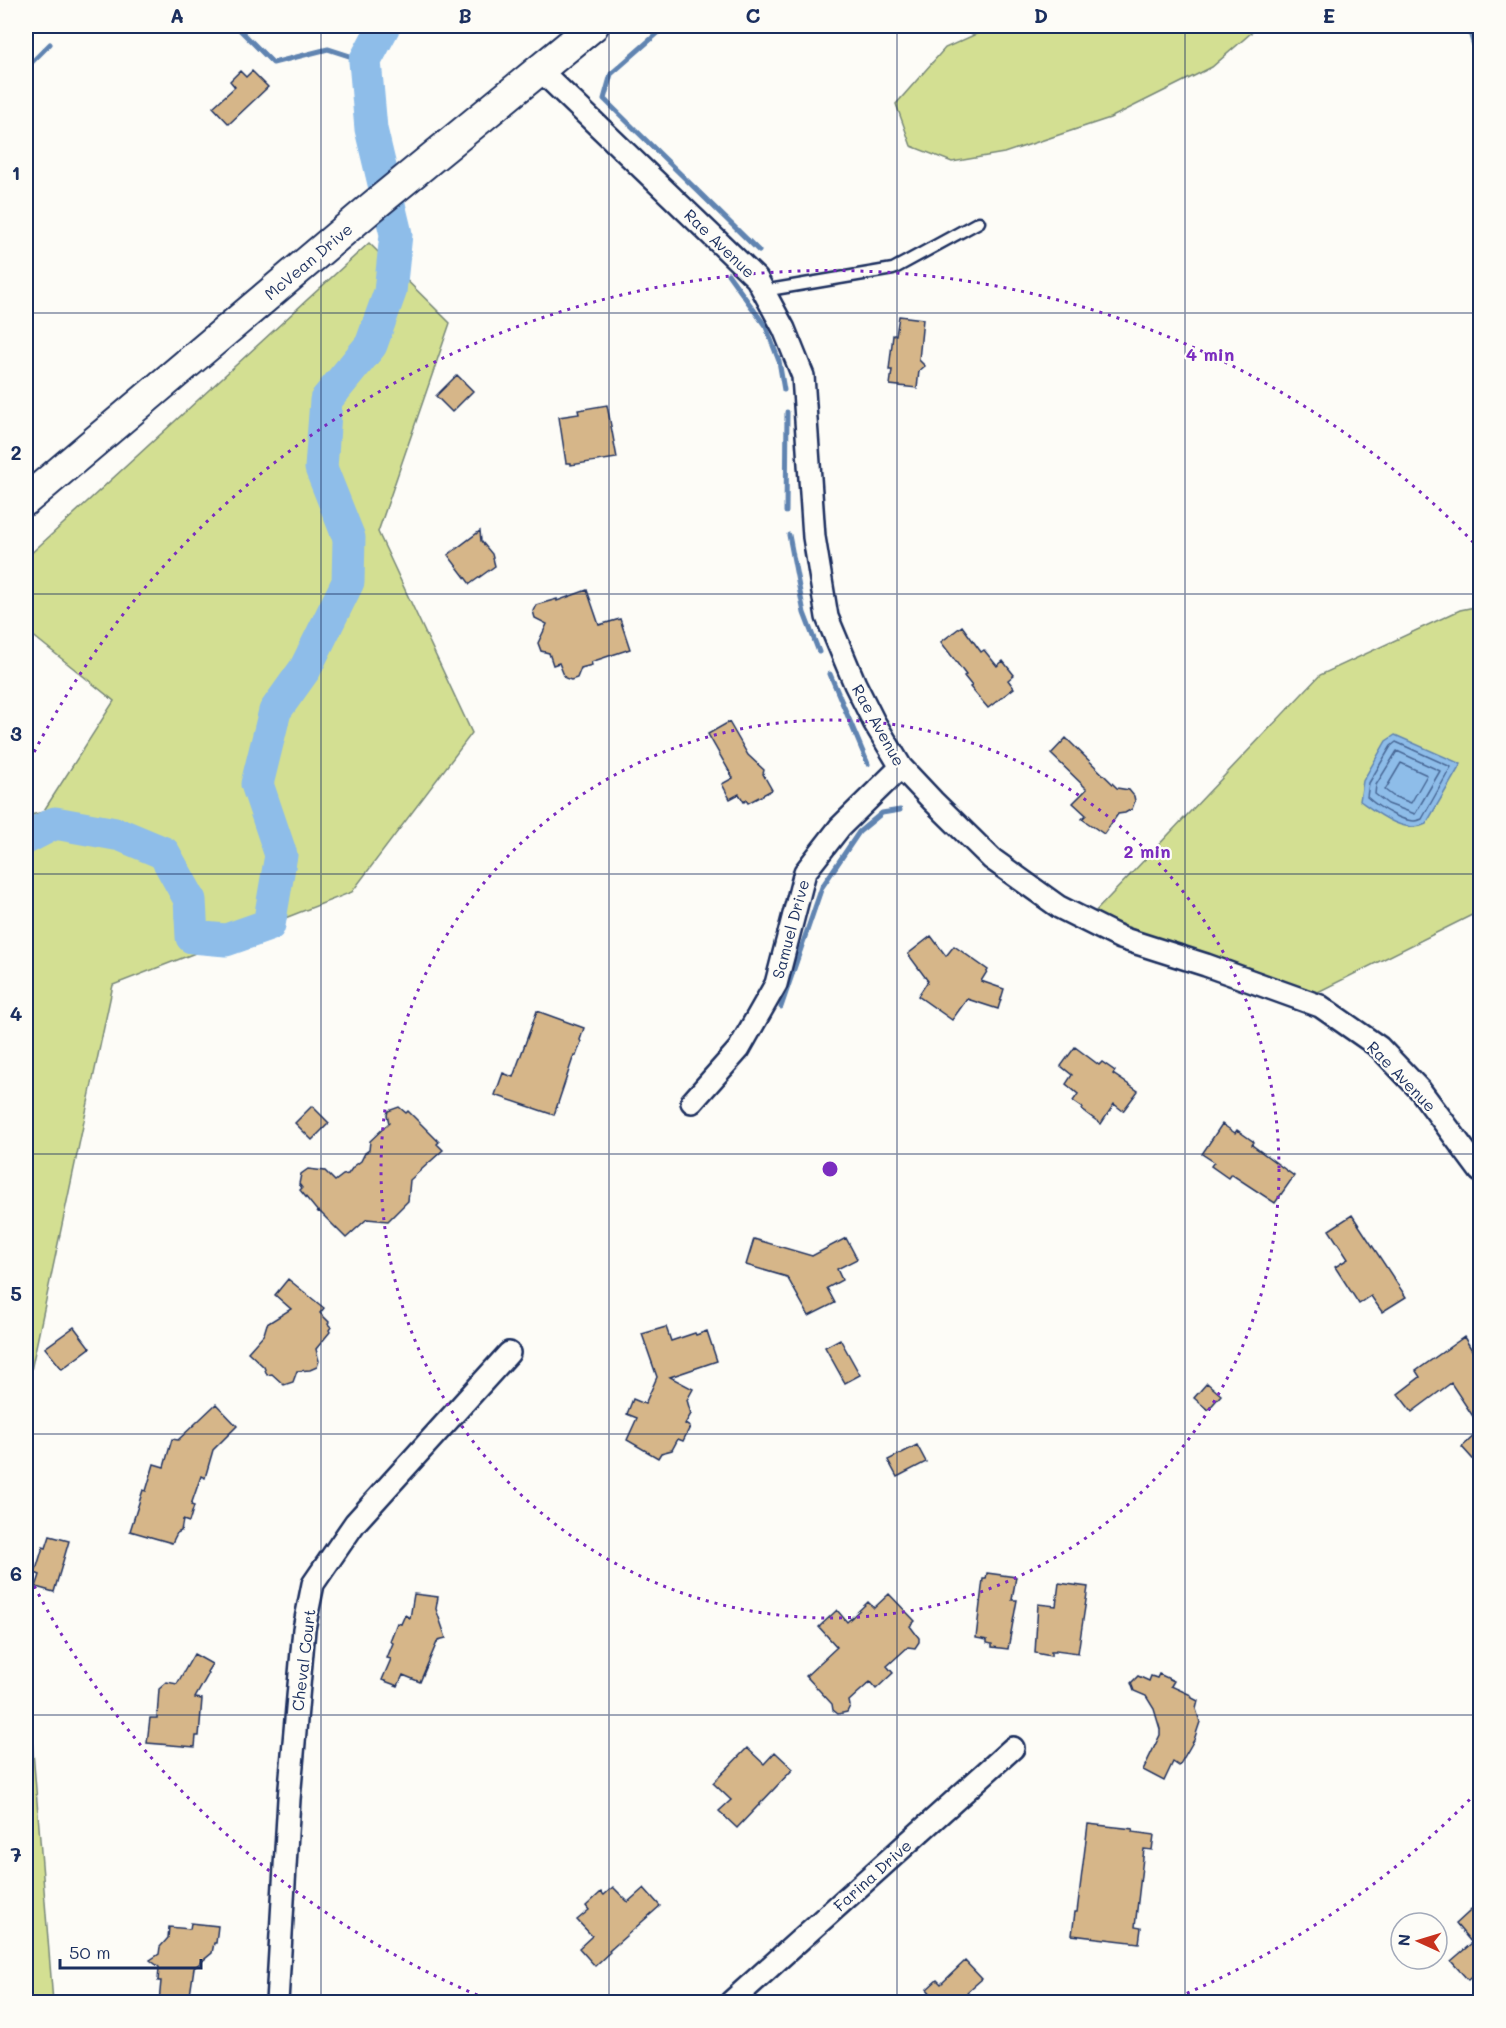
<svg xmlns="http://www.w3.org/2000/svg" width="1506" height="2028" font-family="Mali,sans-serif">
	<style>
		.green { fill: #d3df92; stroke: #778778; stroke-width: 1.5 }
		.water { fill: #8ebde9; stroke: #6084b1; stroke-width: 1.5 }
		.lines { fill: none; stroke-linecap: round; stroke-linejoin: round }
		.shore { stroke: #496896; stroke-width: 1.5 }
		.stream { stroke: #6084b1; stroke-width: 5 }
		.river { stroke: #8ebde9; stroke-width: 33 }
		.building { fill: #d6b689; stroke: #1b2f5e; stroke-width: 1.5 }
		.lane-casing { stroke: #1b2f5e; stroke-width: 15 }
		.street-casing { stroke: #1b2f5e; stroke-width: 26 }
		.secondary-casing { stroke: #1b2f5e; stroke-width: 34 }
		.lane { stroke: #fdfcf7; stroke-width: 10 }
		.street { stroke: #fdfcf7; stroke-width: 21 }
		.secondary { stroke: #fdfcf7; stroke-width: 30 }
		.grid { fill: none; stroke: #1b2f5e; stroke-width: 1.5; stroke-opacity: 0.55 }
		.ring { fill: none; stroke: #7b2cbf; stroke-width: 3; stroke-dasharray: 3 6 }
		.labels { text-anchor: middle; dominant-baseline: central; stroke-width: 4.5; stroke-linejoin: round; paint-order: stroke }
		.street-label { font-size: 16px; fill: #1b2f5e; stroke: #fdfcf7 }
		.centre { fill: #7b2cbf; stroke: #fdfcf7; stroke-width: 3 }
		.ring-label { font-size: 18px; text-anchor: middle; font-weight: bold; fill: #7b2cbf; stroke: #fdfcf7; stroke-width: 4.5; stroke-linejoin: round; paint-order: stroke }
		.neatline { fill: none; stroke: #1b2f5e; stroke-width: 2 }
		.grid-label { font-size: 20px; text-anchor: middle; font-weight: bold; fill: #1b2f5e }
	</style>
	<rect width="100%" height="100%" fill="#fdfcf7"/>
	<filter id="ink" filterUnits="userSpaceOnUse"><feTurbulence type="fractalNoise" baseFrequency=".0167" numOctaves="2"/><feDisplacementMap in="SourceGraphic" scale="12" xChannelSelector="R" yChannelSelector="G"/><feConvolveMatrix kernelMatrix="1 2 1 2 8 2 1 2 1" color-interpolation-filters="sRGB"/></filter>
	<g filter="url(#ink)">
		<path class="green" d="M994 26H1259L1212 67 1110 118 1004 153 952 162 911 146 896 104 945 48Z
			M369 243 450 323 378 532 472 733 352 892 113 985 26 1394V816L43 812 114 701 26 630V558Z
			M1480 606V911L1316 993 1226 967 1094 913 1320 675 1460 610Z
			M26 1664 53 2002H26Z"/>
		<path class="water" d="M1395 735 1461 764 1426 824C1405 835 1377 813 1360 801L1363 781 1386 741Z"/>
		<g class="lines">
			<path class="shore" d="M1396 742 1451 767 1422 819C1408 827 1378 807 1367 797L1369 783 1391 746Z
				M1397 751 1440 771 1415 814 1388 804 1375 794 1376 785Z
				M1401 763 1427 775 1411 803 1393 796 1385 790Z"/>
			<path class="stream" d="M236 26 273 63 328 49 365 61
				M663 26 659 32 611 74 604 99 759 251
				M1468 26 1480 65
				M70 27 73 26
				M26 68 50 44
				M728 274 766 327 779 361 784 390
				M786 512 787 412
				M789 535 804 613 819 652
				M830 674 868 764
				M781 1007 822 887 859 832 882 813 900 810"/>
			<path class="river" d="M26 838 55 823 121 835 164 853 190 900 192 937 226 940 269 925 281 855 257 784 275 711 305 669 348 582 349 538 321 468 326 400 371 345 390 292 396 234 371 129 365 61 384 26"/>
		</g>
		<path class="building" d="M240 71 246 77 252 71 268 87 229 124 213 107 235 87 230 81Z
			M899 316 923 319 919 360 925 366 919 371 917 388 890 385 892 370H889L893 335H896Z
			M457 375 473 391 452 412 436 396Z
			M607 405 617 458 571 465V463H566L559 417 579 414 578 410Z
			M480 531 481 541 492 554 495 566 470 584 448 555Z
			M587 590 599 625 620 619 630 649 591 662 592 665 581 668 577 678 571 680 565 678 559 663 553 665 549 653 541 651 538 643 547 624 535 618 533 611 536 605 557 599V601Z
			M962 626 981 652 984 650 997 666 1003 661 1014 675 1008 680 1014 688 988 708 970 687 972 686 964 676 966 675 941 642Z
			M729 722 748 755 764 770 763 774 772 790 748 803 746 800 744 802 739 794 730 799 722 784 733 778 708 734Z
			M1066 738 1117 788 1129 790 1134 796 1135 801 1132 809 1125 813 1118 814 1104 834 1082 819 1086 815 1073 803 1087 789 1051 754Z
			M931 936 946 956 954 946 988 970 981 981 1004 989 998 1009 967 999 952 1020 918 996 928 981 908 954Z
			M537 1011 584 1028 580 1040 581 1042 576 1056 574 1055 554 1115 495 1095 503 1073 513 1077Z
			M1075 1047 1099 1065 1102 1062 1115 1071 1113 1074 1138 1091 1123 1111 1114 1104 1101 1124 1082 1110 1083 1108 1073 1101 1078 1094 1066 1084 1072 1075 1061 1066Z
			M312 1106 329 1123 312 1140 295 1123Z
			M399 1107 406 1113 408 1111 439 1142 437 1144 443 1150 410 1180 408 1201 388 1221 367 1219 346 1238 319 1211 318 1212 300 1190 302 1188 299 1184 301 1174 308 1169 325 1171 335 1181 343 1175 348 1174 353 1167 361 1161 365 1153 369 1150 370 1141 389 1123 387 1115 388 1111Z
			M1222 1124 1235 1133 1237 1130 1254 1142 1252 1145 1294 1176 1275 1203 1231 1174 1228 1178 1211 1166 1214 1162 1202 1154Z
			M1352 1215 1406 1297 1382 1312 1371 1296 1359 1304 1335 1267 1348 1259 1329 1230Z
			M846 1238 857 1259 837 1269 842 1280 827 1288 835 1303 809 1316 787 1277 746 1265 754 1239 812 1256Z
			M288 1279 324 1308 320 1313 329 1322 328 1324 331 1327 329 1330 330 1332 316 1349 319 1361 317 1367 310 1370 297 1371 293 1382 284 1385 272 1374 267 1375 264 1367 248 1352 264 1334 267 1324 291 1309 275 1295Z
			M74 1327 90 1348 62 1369 45 1348Z
			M666 1327 671 1341 695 1333 696 1335 707 1331 717 1361 670 1377 693 1389 687 1400 691 1414 685 1424 690 1427 683 1441 678 1439 672 1450 661 1453 658 1458 627 1440 637 1418 627 1414 633 1399 645 1404 657 1377 642 1334Z
			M1464 1337 1480 1363V1427L1451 1383 1412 1412 1398 1394 1420 1377 1416 1371Z
			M840 1339 860 1375 845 1383 825 1347Z
			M1207 1383 1221 1395 1208 1410 1194 1398Z
			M216 1404 237 1426 213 1450 205 1478 201 1476 191 1505 194 1506 189 1522 183 1520 181 1531 177 1533 172 1543 130 1531 143 1490 146 1491 154 1464 164 1467 172 1439 178 1440Z
			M1480 1430V1467L1462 1447Z
			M917 1445 926 1462 897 1477 888 1460Z
			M50 1536 69 1541 54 1592 36 1587 40 1575 35 1573 43 1547 46 1548Z
			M987 1573 1016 1577 1012 1600H1017L1008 1649 992 1647V1644L987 1643V1640L976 1638 983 1579H986Z
			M1059 1583 1088 1587 1078 1653 1056 1650V1652H1051V1656L1035 1653 1038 1604 1056 1606Z
			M414 1594 438 1597 436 1609 446 1638 438 1640 420 1682 403 1675 398 1686 382 1680 391 1659 387 1658 393 1643 390 1641 397 1623 401 1624 405 1615 410 1618Z
			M889 1594 915 1621 910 1626 919 1638V1642L915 1648 908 1647 887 1666 893 1673 876 1689 870 1682 849 1701 850 1706 847 1712 838 1714 833 1710 832 1704 806 1676 837 1647 819 1627 837 1610 847 1622 868 1602 874 1608Z
			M194 1654 212 1664 207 1672 209 1673 195 1698 202 1699 199 1736H196L195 1747 147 1743 150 1718H157L159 1689 167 1682 177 1684Z
			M1159 1674 1174 1681 1171 1686 1191 1695 1192 1698 1198 1701 1196 1709 1200 1722 1194 1740 1179 1766 1173 1762 1164 1781 1143 1770 1160 1735V1729L1154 1709 1146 1696 1134 1691 1131 1683 1138 1676 1149 1681 1151 1676 1157 1678Z
			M747 1748 764 1764 775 1752 793 1769 737 1828 719 1811 731 1800 713 1783Z
			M1088 1824 1133 1829 1132 1832 1154 1835 1152 1850 1144 1849 1135 1927 1141 1928 1139 1943 1072 1935 1075 1912H1077Z
			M613 1887 628 1902 644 1888 660 1906 609 1951 610 1952 595 1966 579 1948 592 1936 577 1920 589 1910 586 1906 601 1892 604 1895Z
			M1480 1902V1969L1468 1980 1451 1961 1472 1943 1456 1924Z
			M191 1923 218 1926 216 1943H214L212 1953 194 1968 189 2002H159L161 1981H158L159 1967 150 1960 159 1954 160 1947 168 1938 169 1927 190 1929Z
			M965 1961 982 1979 967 1992 976 2002H922L931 1994 927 1989 937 1980 941 1984Z"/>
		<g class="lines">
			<g class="lane-casing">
				<path id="lane" d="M763 291 893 269 979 222"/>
			</g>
			<g class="street-casing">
				<path id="street" d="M540 70 757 279 784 329 803 376 814 537 827 617 855 684 874 722 901 767 933 801 992 859 1059 907 1121 938 1206 965 1320 1006 1379 1047 1420 1090 1480 1171
					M692 1102 739 1049 776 984 805 872 840 827 901 767
					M277 2002 289 1799 304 1629 313 1584 355 1523 509 1353
					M731 2002 1013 1748"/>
			</g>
			<g class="secondary-casing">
				<path id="secondary" d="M26 500 372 207 593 26"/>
			</g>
			<use href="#lane" class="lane"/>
			<use href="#street" class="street"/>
			<use href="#secondary" class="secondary"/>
		</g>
	</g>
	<path class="grid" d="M321 26V2002M609 26V2002M897 26V2002M1185 26V2002M26 313H1480M26 594H1480M26 874H1480M26 1154H1480M26 1434H1480M26 1715H1480"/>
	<g class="ring">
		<circle cx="830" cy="1169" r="449"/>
		<path d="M1476 1793A898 898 0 0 1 1166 2002M494 2002A898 898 0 0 1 26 1570M26 768A898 898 0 0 1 1476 545"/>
	</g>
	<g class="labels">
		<g class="street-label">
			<text transform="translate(720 243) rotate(44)">Rae Avenue</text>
			<text transform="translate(308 261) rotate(-40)">McVean Drive</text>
			<text transform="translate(879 725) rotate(61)">Rae Avenue</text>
			<text transform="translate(790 929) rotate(-75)">Samuel Drive</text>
			<text transform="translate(1402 1076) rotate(46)">Rae Avenue</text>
			<text transform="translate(303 1660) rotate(-83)">Cheval Court</text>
			<text transform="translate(872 1875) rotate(-42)">Farina Drive</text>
		</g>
	</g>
	<circle cx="830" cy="1169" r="9" class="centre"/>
	<g class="ring-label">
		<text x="1210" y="361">4 min</text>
		<text x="1147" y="858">2 min</text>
	</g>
	<rect width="1506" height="2028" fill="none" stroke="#fdfcf7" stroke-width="66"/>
	<g transform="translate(1419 1941) rotate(274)"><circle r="28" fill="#fdfcf7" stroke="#a3aaba" stroke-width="1.5"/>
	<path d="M0-4.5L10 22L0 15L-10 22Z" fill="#c8321e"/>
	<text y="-9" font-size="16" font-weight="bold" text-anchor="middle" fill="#1b2f5e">N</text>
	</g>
	<path d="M60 1959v9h141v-9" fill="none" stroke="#1b2f5e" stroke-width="3"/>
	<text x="69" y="1959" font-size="18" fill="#1b2f5e" stroke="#fdfcf7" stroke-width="4.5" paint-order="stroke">50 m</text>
	<rect x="33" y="33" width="1440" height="1962" class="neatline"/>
	<g class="grid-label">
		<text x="177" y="23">A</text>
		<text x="465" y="23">B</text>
		<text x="753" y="23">C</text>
		<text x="1041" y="23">D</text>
		<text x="1329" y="23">E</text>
		<text x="16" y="180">1</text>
		<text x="16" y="460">2</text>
		<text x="16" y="741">3</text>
		<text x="16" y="1021">4</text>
		<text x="16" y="1301">5</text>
		<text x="16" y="1581">6</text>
		<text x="16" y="1862">7</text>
	</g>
</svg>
